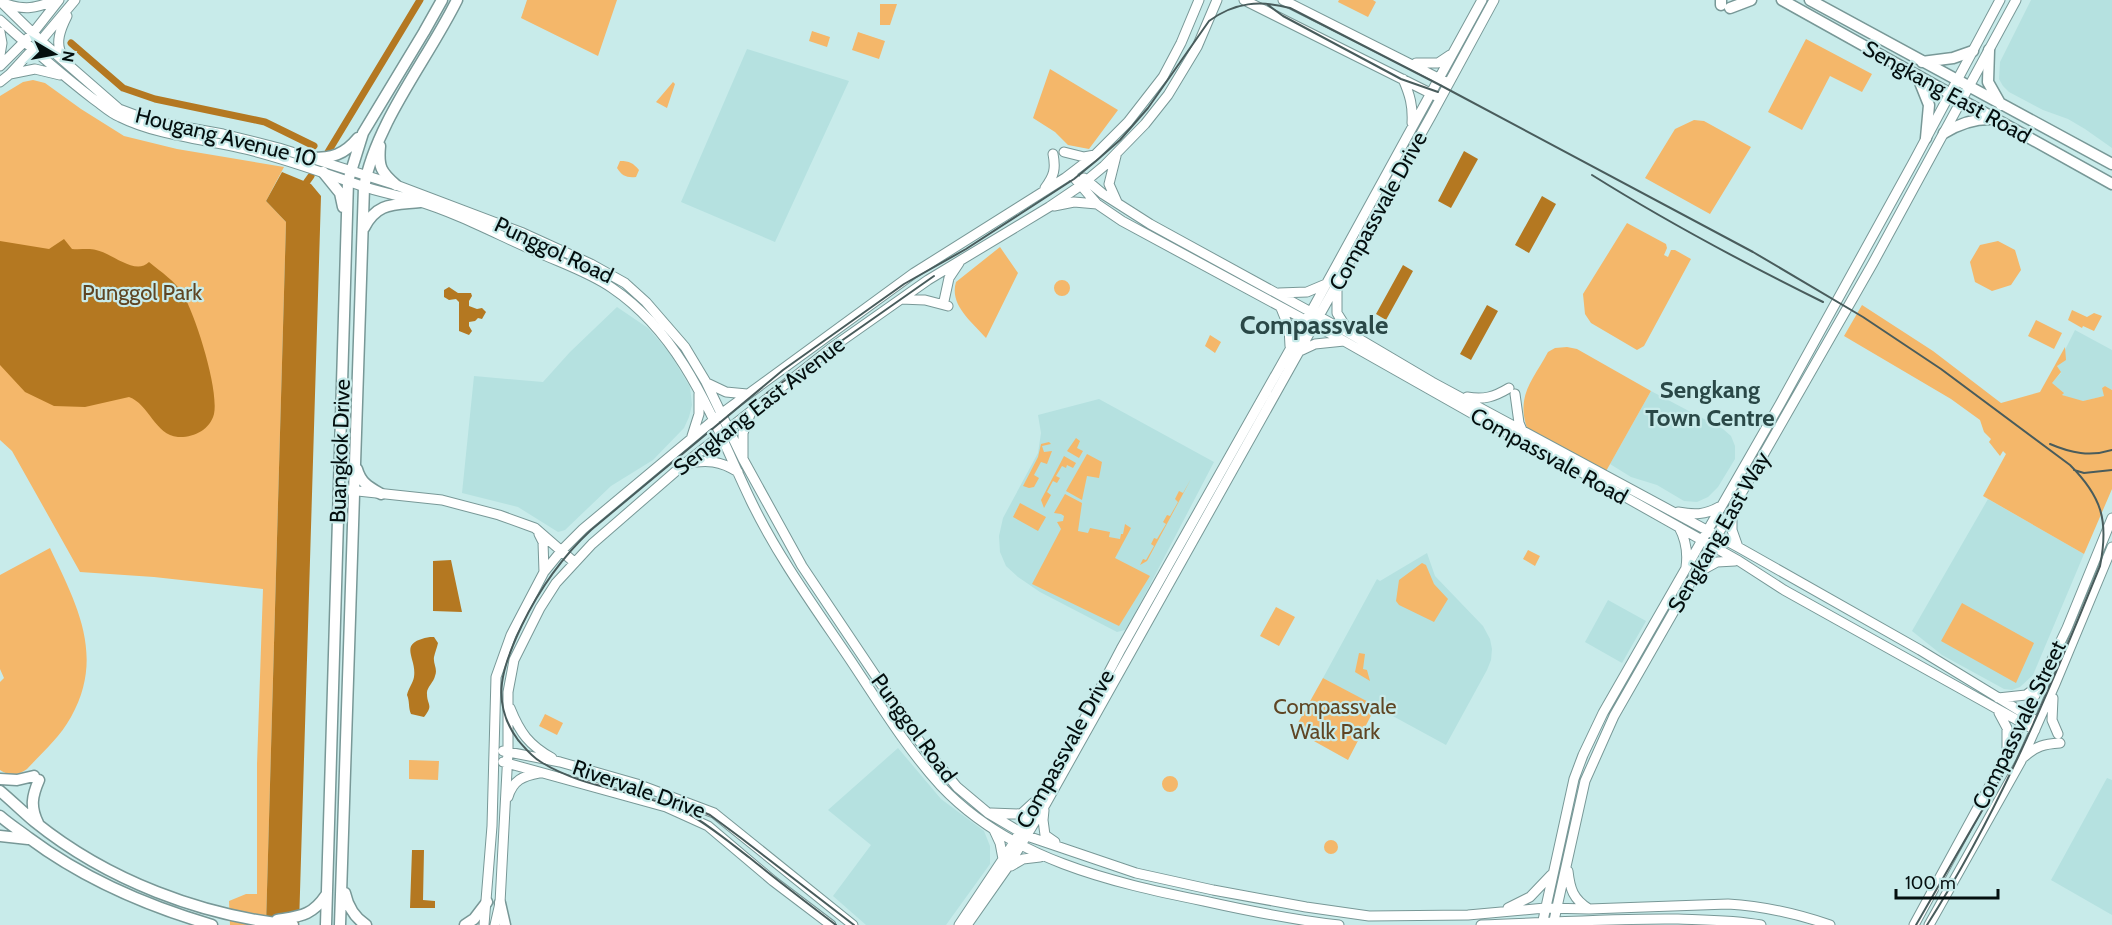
<svg xmlns="http://www.w3.org/2000/svg" width="2112" height="925" font-family="Cabin,sans-serif">
	<style>
		.built { fill: #b5e1e0 }
		.green { fill: #f4b76a }
		.water { fill: #b47821 }
		.lines { fill: none; stroke-linecap: round; stroke-linejoin: round }
		.canal { stroke: #b47821; stroke-width: 7 }
		.secondary-casing { stroke: #789897; stroke-width: 11 }
		.primary-casing { stroke: #789897; stroke-width: 13 }
		.secondary { stroke: #fff; stroke-width: 9 }
		.primary { stroke: #fff; stroke-width: 10 }
		.rail { stroke: #495c5c; stroke-width: 2 }
		.labels { text-anchor: middle; dominant-baseline: central; stroke-width: 4.5; stroke-linejoin: round; paint-order: stroke }
		.street-label { font-size: 22px; fill: #040f0f; stroke: #c8ebea }
		.park-label { font-size: 22px; fill: #5f4523; stroke: #c8ebea }
		.neighbourhood-label { font-size: 24px; font-weight: bold; fill: #2a4847; stroke: #c8ebea }
		.quarter-label { font-size: 26px; font-weight: bold; fill: #2a4847; stroke: #c8ebea }
	</style>
	<rect width="100%" height="100%" fill="#c8ebea"/>
	<path class="built" d="M2031 0H2112V148L2085 129 2068 119 2043 110 2009 92 2003 86 1999 79 2000 62Z
		M747 49 849 81 775 242 681 202Z
		M617 307 648 328 669 352 690 387 692 405 689 417 684 428 653 460 611 486 565 530 558 532 518 507 462 493 474 376 543 382 570 352Z
		M2075 330 2112 350V390L2105 386 2102 388 2105 396 2083 401 2073 399 2062 395 2063 392 2051 383 2061 373 2057 366Z
		M1651 391 1723 429 1731 436 1735 446V459L1718 487 1708 497 1697 502 1684 501 1657 485 1631 477 1610 464Z
		M1099 399 1214 462 1130 623 1125 630 1117 632 1040 592 1018 577 1006 566 1000 552 999 536 1003 518 1038 453 1041 433 1038 415Z
		M1988 499 2084 554 2033 675 2020 687 2012 690 2004 689 1942 655 1912 631Z
		M1427 553 1435 576 1483 626 1490 639 1492 649 1491 660 1487 670 1446 745 1323 678 1377 579 1380 581Z
		M1608 600 1646 621 1622 663 1585 642Z
		M898 748 941 799 984 831 990 846V864L946 925H866L833 896 871 845 828 810Z
		M2107 778 2112 780V915L2051 880Z"/>
	<path class="green" d="M527 0H617L598 56 521 18Z
		M1339 0H1373L1376 2 1368 17 1338 2Z
		M880 4H897L890 25H880Z
		M812 31 830 37 827 47 809 41Z
		M858 32 885 41 879 59 852 50Z
		M1806 39 1872 74 1862 92 1830 76 1802 130 1768 112Z
		M1050 69 1118 110 1089 149 1068 145 1055 132 1033 118Z
		M33 80 45 83 81 109 124 136 177 149 284 167 266 201 286 222 266 925H230L229 901 246 894H257V764L263 589 154 577 80 572 12 451 0 440V96L23 82Z
		M673 82 675 84 667 108 656 102Z
		M1694 120 1704 121 1751 147 1710 214 1645 178 1675 129Z
		M620 161C630 161 633 163 639 170L636 177C627 178 622 176 617 168Z
		M1627 223 1666 244 1667 248 1664 255 1668 257 1671 250H1675L1691 259 1644 346 1637 350 1591 323 1585 314 1583 294Z
		M1998 241 2015 250 2021 270 2011 285 1992 291 1975 282 1970 262 1980 245Z
		M1000 247 1018 273 986 338C972 322 949 305 956 282Z
		M1054 288a8 8 0 1 1 16 0a8 8 0 1 1-16 0Z
		M1862 305 1933 351 2001 403 2040 392 2065 347 2066 360 2057 366 2061 372 2052 383 2064 393 2062 395 2083 401 2104 396 2102 388 2105 386 2112 390V489L2084 554 1983 496 2006 454 2003 451 2000 456 1989 442 1991 439 1984 432 1980 420 1951 399 1844 336Z
		M2072 310 2087 317 2094 313 2102 316 2094 331 2083 326 2082 328 2068 320Z
		M2036 320 2062 333 2054 349 2028 336Z
		M1210 335 1221 342 1215 353 1205 346Z
		M1567 347 1577 349 1651 391 1605 473 1527 428C1516 395 1533 380 1548 352L1555 348Z
		M1076 438 1080 441 1077 448 1083 451 1079 458 1067 451Z
		M1049 442 1051 444 1042 446 1044 452 1052 451 1047 464 1041 462 1034 475 1039 478 1034 487 1029 488 1023 486 1038 457 1041 444Z
		M1087 454 1102 462 1099 478 1087 476 1082 500 1066 491Z
		M1064 456 1076 463 1073 468 1067 465 1066 468 1062 466 1056 476 1060 478 1057 483 1053 481 1047 492 1051 495 1044 508 1041 500Z
		M1191 479 1147 561 1140 565 1143 559 1146 560 1154 546 1151 544 1154 538 1157 539 1166 524 1163 522 1167 515 1170 516 1178 502 1175 499 1179 491 1183 493Z
		M1065 494 1082 503 1078 531 1088 533 1090 528 1110 532 1109 537 1120 539 1121 534H1123L1125 524 1131 528 1115 558 1150 576 1119 626 1032 584 1061 529 1057 522 1063 521 1064 516 1061 514 1054 513Z
		M1020 503 1046 517 1038 531 1013 517Z
		M50 548C77 605 105 656 71 717 60 737 42 753 27 769 18 776 9 776 0 770V682L4 678 0 669V575Z
		M1528 550 1540 556 1535 566 1523 559Z
		M1422 563 1426 565 1434 584 1448 599 1434 622 1399 605 1396 601 1399 580Z
		M1962 603 2034 643 2016 683 1941 641Z
		M1276 607 1295 617 1279 646 1260 636Z
		M1359 653 1365 654 1363 669 1367 670 1370 681 1355 672Z
		M1323 678 1376 706 1348 760 1294 730Z
		M545 714 563 723 557 735 539 726Z
		M409 760 439 761 438 780 409 779Z
		M1162 784a8 8 0 1 1 16 0a8 8 0 1 1-16 0Z
		M1324 847a7 7 0 1 1 14 0a7 7 0 1 1-14 0Z"/>
	<path class="water" d="M1464 151 1478 159 1451 208 1438 201Z
		M282 172 311 184 321 196 299 925H266L286 222 266 201Z
		M1542 196 1556 204 1529 253 1515 245Z
		M64 239 72 249C80 250 89 248 96 250 112 253 135 276 149 262 161 272 175 281 183 294 196 317 219 389 214 414 210 430 193 438 178 437 155 435 149 404 129 397L85 407 54 406 25 392 0 365V241L49 249Z
		M1403 265 1413 271 1386 320 1376 314Z
		M449 287 458 293H471L472 296 469 301V306L477 309 482 308 486 312 482 319 478 318 475 321 469 322V326L472 331 469 335 459 331V302L456 299 449 300 444 297V290Z
		M1487 305 1498 311 1471 360 1460 354Z
		M451 560 462 612 433 611V561Z
		M430 637H434L438 643C437 648 435 652 434 657 433 664 438 669 435 676 434 682 426 688 427 694 427 705 434 705 424 717L411 714C408 707 410 702 407 695 408 689 413 683 414 677 417 657 396 643 430 637Z
		M412 850H424L423 900 435 901V908H410Z"/>
	<g class="lines">
		<path class="canal" d="M71 43 123 88 155 99 265 122 314 146
			M328 152 420 0
			M306 183 311 176"/>
		<g class="secondary-casing">
			<path id="secondary" d="M1244 0 1436 96
				M1283 0 1444 81
				M0 1 41 41 119 109 151 121 223 134 279 148 396 185 523 233 591 264 625 283 646 302 685 347 706 382 743 459 802 566 920 742 957 787 988 813 1027 836 1136 873 1213 890 1306 907 1369 916 1468 915 1545 908 1589 909 1728 904C1762 906 1798 914 1830 925
				M3 3C26 11 35 8 57 0
				M0 20C30 47 60 73 92 98 101 104 110 113 120 117 158 136 211 140 253 151 289 160 324 173 359 185 378 192 398 195 417 201 457 213 496 234 535 251 561 263 589 272 612 288 686 338 714 424 751 501 778 557 816 609 851 661 879 703 907 749 941 786 1010 859 1110 882 1204 901 1249 911 1293 920 1339 925
				M0 32 2 43 0 55
				M63 56C54 44 61 28 67 16
				M1416 63H1438L1450 55
				M0 66 33 33 59 0
				M10 74 35 69 60 75
				M1403 79C1410 95 1413 106 1412 123
				M0 82 10 74 44 37 75 0
				M1064 152 1084 157 1095 155
				M1116 156 1109 184 1117 202
				M1071 174 1097 204 1122 221 1344 341 1489 423 1542 450 1739 561 1784 590 2035 730
				M1084 178 1103 194 1150 224 1349 333 1432 382 1738 547 1920 650 2038 722
				M1045 188C1054 176 1056 169 1053 154
				M1054 206 1074 202 1097 204
				M1337 286V313L1349 332
				M1279 293 1307 292 1326 284
				M901 299 925 300 948 306
				M944 301 949 278 959 263
				M1281 308 1289 328 1290 346
				M1300 351 1315 344 1344 341
				M707 383 726 392 747 394
				M1515 394 1519 423 1522 430
				M1467 397C1484 400 1494 397 1509 388
				M692 436 699 414V394
				M743 457V433L751 412
				M686 464C706 459 721 461 738 472
				M339 489 442 500 499 515 535 528 574 562
				M1678 512C1694 515 1705 515 1719 507
				M1732 512V530L1738 547
				M1679 527C1686 540 1688 553 1686 567
				M539 534 543 542 544 572
				M1695 574 1717 562 1735 561
				M1998 698 2026 695 2038 686
				M2053 698 2052 720 2058 734
				M510 708C520 733 529 745 552 758
				M1999 713 2007 728V748
				M503 751 560 762 637 784 714 813 853 925
				M2024 757C2036 746 2044 744 2060 743
				M503 762 666 807 708 826 773 881 831 925
				M508 797C513 780 523 776 539 773
				M1044 810 1043 820 1045 835 1055 842
				M991 813 1021 814 1033 803
				M994 830 1000 843 1003 859
				M1011 866 1023 859 1040 857
				M1568 871C1570 889 1573 899 1589 909
				M1508 908 1530 897 1551 875
				M484 925 492 826 496 677 511 635 544 572 562 550 583 529 721 414 914 273 1065 178 1095 155 1128 122 1163 77 1181 43 1199 0
				M495 925 500 903 508 752V692L512 671 514 660 540 608 556 583 592 544 683 465 830 349 928 280 1049 207 1080 186 1104 166 1145 124 1168 95 1197 47 1217 0
				M959 925 1011 847 1070 746 1121 649 1306 321 1482 0
				M967 925 1007 868 1045 805 1431 116 1494 0
				M1481 925C1547 923 1612 918 1678 919 1706 920 1734 920 1761 925
				M1542 925 1574 779 1583 755 1603 713 1780 404 1914 161 2000 0
				M1553 925 1585 781 1614 716 1873 263 2016 0
				M1914 925 2006 756 2067 628 2112 518
				M1929 925 2021 761 2055 684 2112 547"/>
		</g>
		<g class="primary-casing">
			<path id="primary" d="M1782 0 2112 184
				M1810 0 2112 164
				M1721 5V0
				M1730 8 1751 0
				M1989 50 1988 82 2001 105
				M1922 62 1953 58 1973 51
				M1917 75 1929 105 1926 138
				M1944 133C1960 123 1975 118 1994 119
				M380 146C378 167 381 172 396 185
				M311 158C332 158 344 155 358 138
				M323 172 340 193 343 207
				M364 228C377 202 394 205 420 202
				M357 469C361 483 369 487 381 494
				M0 779 17 780 34 776
				M0 791C12 801 23 812 35 822 107 880 201 916 293 925
				M0 816C9 824 20 831 29 838 84 879 147 906 212 925
				M38 823C30 807 32 796 39 780
				M0 836 28 839
				M345 893C348 907 354 917 366 925
				M500 903 505 925
				M277 920C300 916 312 916 326 895
				M326 925 348 181 363 133 424 32 442 0
				M340 925 364 187C376 122 428 59 457 0
				M465 925 474 919 487 902"/>
		</g>
		<use href="#secondary" class="secondary"/>
		<use href="#primary" class="primary"/>
		<path class="rail" d="M1268 5 1283 16 1401 79 1438 92
			M1592 175C1667 222 1744 263 1823 302
			M767 393 934 276
			M2050 444C2071 453 2090 457 2112 450
			M2074 470 2084 473 2112 470
			M689 806 710 815 741 838 854 925
			M836 925C807 903 778 881 750 858 729 842 707 823 683 811 637 790 584 789 541 762 532 757 525 748 518 740 489 701 503 665 522 625 540 588 561 558 591 530L783 370 904 284 966 249 1074 179 1096 161 1120 140 1148 108 1209 21C1235 2 1260 0 1290 8L1438 84 1753 252 1863 317 1941 369 2070 465C2102 497 2109 521 2100 566 2050 689 1999 812 1927 925
			M1916 925 2002 776"/>
	</g>
	<g class="labels">
		<g class="street-label">
			<text transform="translate(1947 92) rotate(29)">Sengkang East Road</text>
			<text transform="translate(226 137) rotate(14)">Hougang Avenue 10</text>
			<text transform="translate(1378 211) rotate(-61)">Compassvale Drive</text>
			<text transform="translate(554 250) rotate(25)">Punggol Road</text>
			<text transform="translate(759 406) rotate(-38)">Sengkang East Avenue</text>
			<text transform="translate(340 451) rotate(-88)">Buangkok Drive</text>
			<text transform="translate(1549 456) rotate(29)">Compassvale Road</text>
			<text transform="translate(1719 532) rotate(-60)">Sengkang East Way</text>
			<text transform="translate(2019 725) rotate(-64)">Compassvale Street</text>
			<text transform="translate(914 728) rotate(54)">Punggol Road</text>
			<text transform="translate(1065 749) rotate(-61)">Compassvale Drive</text>
			<text transform="translate(639 789) rotate(19)">Rivervale Drive</text>
		</g>
		<g class="park-label">
			<text x="142" y="292">Punggol Park</text>
			<text x="1335" y="706">Compassvale<tspan x="1335" dy="25">Walk Park</tspan></text>
		</g>
		<g class="neighbourhood-label">
			<text x="1710" y="389">Sengkang<tspan x="1710" dy="28">Town Centre</tspan></text>
		</g>
		<g class="quarter-label">
			<text x="1314" y="325">Compassvale</text>
		</g>
	</g>
	<g transform="translate(54 54) rotate(100)" stroke="#c8ebea" stroke-width="4.5" paint-order="stroke">
	<path d="M0-4.5L10 22L0 15L-10 22Z" fill="#040f0f"/>
	<text y="-9" font-size="16" font-weight="bold" text-anchor="middle" fill="#040f0f">N</text>
	</g>
	<path d="M1896 889v9h102v-9" fill="none" stroke="#040f0f" stroke-width="3"/>
	<text x="1905" y="889" font-size="18" fill="#040f0f" stroke="#c8ebea" stroke-width="4.5" paint-order="stroke">100 m</text>
</svg>
